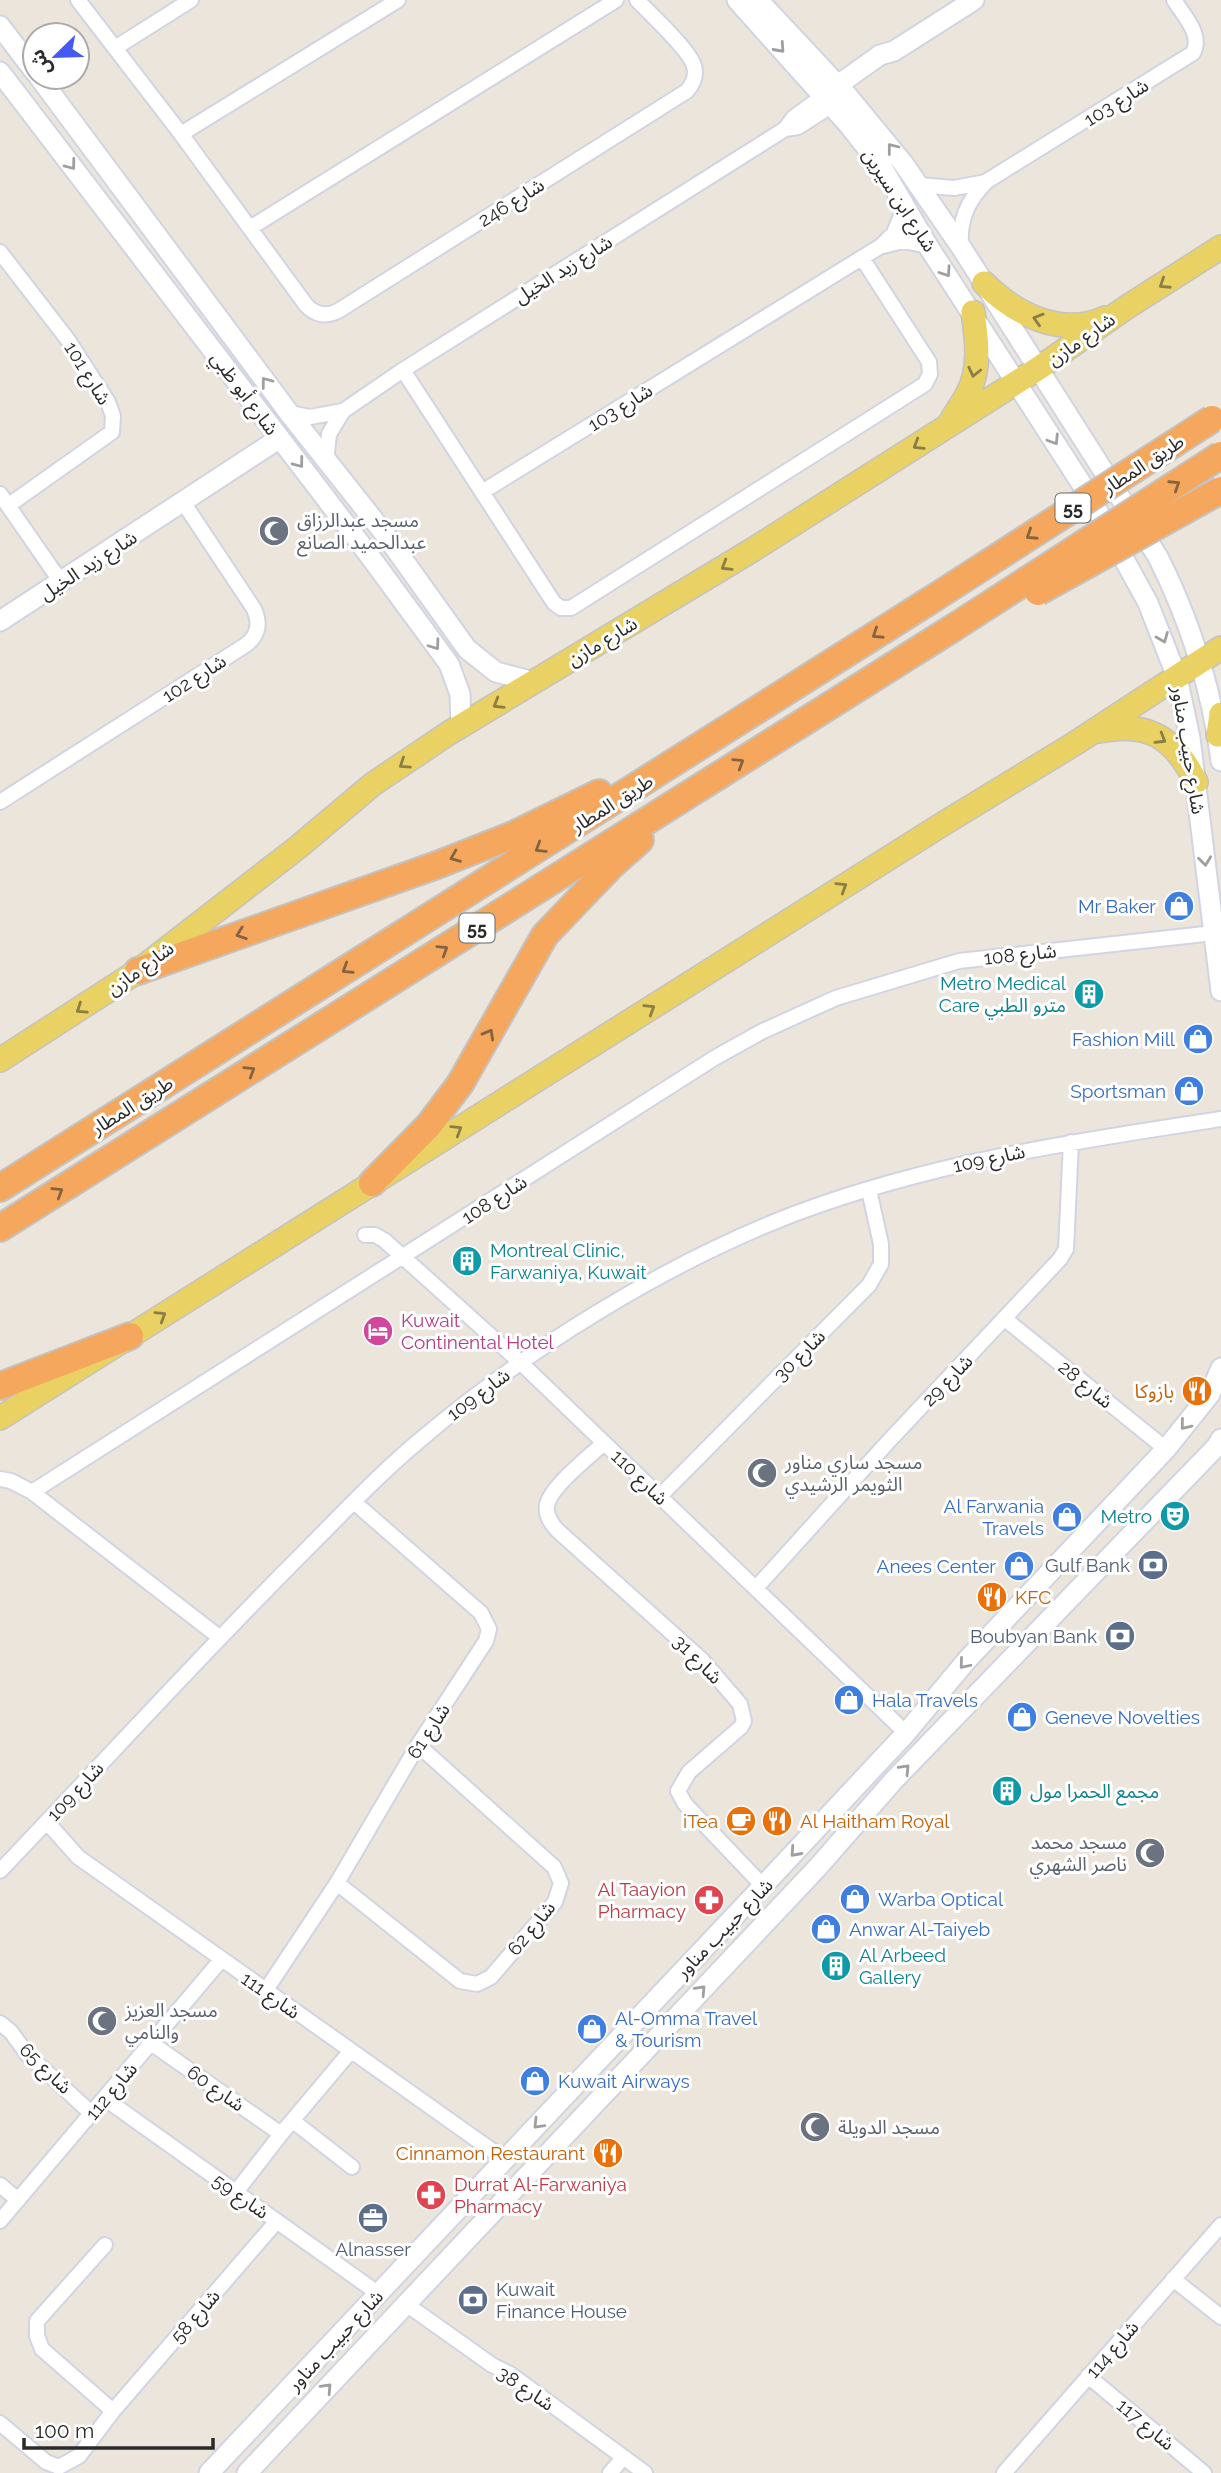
<svg xmlns="http://www.w3.org/2000/svg" width="1221" height="2473" font-family="Raleway,'Noto Sans Arabic',sans-serif">
	<style>
		.lines { fill: none; stroke-linecap: round; stroke-linejoin: round }
		.street-casing { stroke: #d1d4e2; stroke-width: 18 }
		.secondary-casing { stroke: #d1d4e2; stroke-width: 23 }
		.primary-casing { stroke: #c3c3c3; stroke-width: 26 }
		.highway-casing { stroke: #c3c3c3; stroke-width: 30 }
		.street { stroke: #fff; stroke-width: 14 }
		.secondary { stroke: #fff; stroke-width: 19 }
		.primary { stroke: #e9d263; stroke-width: 23 }
		.highway { stroke: #f5a85d; stroke-width: 26 }
		.highway-bridge-casing { stroke: #c3c3c3; stroke-width: 30; stroke-linecap: butt }
		.highway-bridge { stroke: #f5a85d; stroke-width: 26 }
		.oneway { stroke: #9f9f9f }
		.oneway2 { stroke: #8a7e46 }
		.oneway3 { stroke: #856341 }
		.labels { text-anchor: middle; dominant-baseline: central; stroke-width: 6; stroke-linejoin: round; paint-order: stroke }
		.shield { fill: #fff; stroke: #6a6a6a; stroke-width: 2 }
		.shield-label { font-size: 18px; font-weight: bold; fill: #2a2a2a }
		.street-label { font-size: 19px; fill: #2a2a2a; stroke: #fff }
		.worship-label { font-size: 19px; fill: #5b616d; stroke: #fff; text-anchor: start }
		.shop-label { font-size: 19px; fill: #366cbe; stroke: #fff; text-anchor: start }
		.culture-label { font-size: 19px; fill: #0d838f; stroke: #fff; text-anchor: start }
		.hotel-label { font-size: 19px; fill: #b23c85; stroke: #fff; text-anchor: start }
		.food-label { font-size: 19px; fill: #c56008; stroke: #fff; text-anchor: end }
		.service-label { font-size: 19px; fill: #4e5e75; stroke: #fff; text-anchor: end }
		.health-label { font-size: 19px; fill: #be3a42; stroke: #fff; text-anchor: end }
	</style>
	<rect width="100%" height="100%" fill="#ebe5dc"/>
	<g class="lines">
		<g class="street-casing">
			<path id="street" d="M78 0 181 134 306 305C315 315 326 317 338 311L687 91C693 84 697 76 694 66 690 50 650 14 637 0
				M115 48 191 0
				M785 129 798 127 831 106
				M181 134 398 0
				M919 185 954 188 986 182
				M250 228 616 0
				M883 246 903 241 928 246
				M961 247C959 219 968 200 987 181L1193 53C1203 35 1184 16 1174 0
				M0 252 68 340 108 402 113 416 112 432 9 505
				M403 370 554 603 561 608H571L925 384 930 374 929 362 862 258
				M289 413 310 417 343 411
				M326 462 329 434 343 411 403 370 785 129 793 118 823 96
				M482 492 881 246 894 233 905 206
				M0 494 61 582
				M0 802 244 646C258 637 261 624 254 609L183 502
				M365 1235H375L384 1240 520 1362 906 1733
				M1005 1319 1166 1449
				M604 1443C589 1457 551 1486 547 1505 545 1515 551 1523 557 1530L702 1660 740 1704 744 1721 741 1727 689 1772 678 1791 685 1804 763 1886
				M0 1479 11 1481 32 1492 219 1637
				M32 1492 716 1057 763 1031 836 998 959 961 1214 933
				M660 1496 869 1285 881 1264V1244L869 1190
				M756 1588 887 1443 1060 1259 1066 1249 1071 1142
				M47 1822 78 1857 504 2159
				M0 1871C101 1765 199 1657 302 1554 341 1515 378 1475 420 1440 526 1350 664 1264 794 1214 932 1162 1076 1141 1221 1119
				M337 1883 460 1981 477 1984 491 1977 555 1902 561 1883 554 1867 418 1745
				M266 1990 337 1883 418 1745 486 1641 489 1629 481 1613 354 1502
				M0 2023 11 2032 27 2054 91 2113
				M151 2043 281 2134
				M104 2098 379 2294
				M293 2121 352 2167
				M0 2185 18 2200
				M236 2192 281 2134 350 2052
				M0 2221 221 1960
				M105 2245 37 2321V2336L42 2349 113 2411
				M1173 2279 1221 2317
				M406 2304 492 2365 510 2374 645 2473
				M1088 2376 1204 2473
				M0 2423 46 2462 59 2467 79 2456 113 2411 277 2221
				M610 2473 623 2458
				M1004 2473 1221 2225"/>
		</g>
		<g class="secondary-casing">
			<path id="secondary" d="M737 0 848 124 882 167 928 246 1090 497 1148 603 1177 677 1190 738 1221 991
				M758 0 847 95 903 163 961 247 1158 557C1190 621 1212 690 1221 761
				M0 26 35 72
				M0 72 366 551 449 664 460 694 461 726
				M39 77 289 413 384 533 467 649 496 672 534 682
				M828 92 880 55 894 51 974 0
				M0 621 280 438
				M209 2473 763 1886 906 1733 967 1660 1166 1449 1210 1394 1221 1368
				M247 2473 818 1867 894 1780 1217 1446 1221 1439"/>
		</g>
		<g class="primary-casing">
			<path id="primary" d="M984 283C1015 314 1061 338 1105 318
				M951 421C956 412 963 403 968 393 981 367 977 340 973 312
				M1099 731C1148 721 1174 737 1196 782
				M1218 735 1221 714
				M0 1060 138 971 297 848 373 784 449 733 754 549 1039 368 1127 307 1221 247
				M0 1418 946 822 1074 744 1221 648"/>
		</g>
		<g class="highway-casing">
			<path id="highway" d="M138 971 437 865 513 835 599 793
				M372 1183 429 1125 460 1084 545 935 612 865 640 840
				M0 1188 934 598
				M0 1228 953 628
				M0 1386 130 1336"/>
		</g>
		<use href="#street" class="street"/>
		<use href="#secondary" class="secondary"/>
		<use href="#primary" class="primary"/>
		<use href="#highway" class="highway"/>
		<g class="highway-bridge-casing">
			<path id="highway-bridge" d="M1038 592 1221 490
				M934 598 1212 419
				M953 628 1221 455"/>
		</g>
		<use href="#highway-bridge" class="highway-bridge"/>
	</g>
	<defs><path id="oneway-chevron" d="M-2-3.5L2.5 0L-2 3.5" fill="none" stroke-width="1.6" stroke-linecap="round" stroke-linejoin="round" transform="scale(1.75)"/></defs>
	<g class="oneway">
		<use href="#oneway-chevron" transform="translate(780 48) rotate(48)"/>
		<use href="#oneway-chevron" transform="translate(892 148) rotate(-128)"/>
		<use href="#oneway-chevron" transform="translate(71 165) rotate(53)"/>
		<use href="#oneway-chevron" transform="translate(946 272) rotate(56)"/>
		<use href="#oneway-chevron" transform="translate(266 382) rotate(-127)"/>
		<use href="#oneway-chevron" transform="translate(1054 440) rotate(58)"/>
		<use href="#oneway-chevron" transform="translate(299 463) rotate(53)"/>
		<use href="#oneway-chevron" transform="translate(1163 638) rotate(68)"/>
		<use href="#oneway-chevron" transform="translate(435 645) rotate(54)"/>
		<use href="#oneway-chevron" transform="translate(1205 861) rotate(83)"/>
		<use href="#oneway-chevron" transform="translate(1185 1425) rotate(129)"/>
		<use href="#oneway-chevron" transform="translate(964 1664) rotate(130)"/>
		<use href="#oneway-chevron" transform="translate(905 1769) rotate(-46)"/>
		<use href="#oneway-chevron" transform="translate(795 1852) rotate(132)"/>
		<use href="#oneway-chevron" transform="translate(701 1990) rotate(-47)"/>
		<use href="#oneway-chevron" transform="translate(538 2124) rotate(134)"/>
		<use href="#oneway-chevron" transform="translate(327 2388) rotate(-47)"/>
	</g>
	<g class="oneway2">
		<use href="#oneway-chevron" transform="translate(1164 284) rotate(147)"/>
		<use href="#oneway-chevron" transform="translate(1038 319) rotate(-163)"/>
		<use href="#oneway-chevron" transform="translate(974 372) rotate(103)"/>
		<use href="#oneway-chevron" transform="translate(918 445) rotate(148)"/>
		<use href="#oneway-chevron" transform="translate(726 566) rotate(149)"/>
		<use href="#oneway-chevron" transform="translate(498 704) rotate(149)"/>
		<use href="#oneway-chevron" transform="translate(1161 739) rotate(31)"/>
		<use href="#oneway-chevron" transform="translate(404 764) rotate(146)"/>
		<use href="#oneway-chevron" transform="translate(842 887) rotate(-32)"/>
		<use href="#oneway-chevron" transform="translate(81 1009) rotate(146)"/>
		<use href="#oneway-chevron" transform="translate(650 1009) rotate(-32)"/>
		<use href="#oneway-chevron" transform="translate(457 1130) rotate(-32)"/>
		<use href="#oneway-chevron" transform="translate(161 1316) rotate(-32)"/>
	</g>
	<g class="oneway3">
		<use href="#oneway-chevron" transform="translate(1175 485) rotate(-33)"/>
		<use href="#oneway-chevron" transform="translate(1031 535) rotate(147)"/>
		<use href="#oneway-chevron" transform="translate(877 634) rotate(147)"/>
		<use href="#oneway-chevron" transform="translate(739 763) rotate(-32)"/>
		<use href="#oneway-chevron" transform="translate(540 848) rotate(148)"/>
		<use href="#oneway-chevron" transform="translate(455 857) rotate(158)"/>
		<use href="#oneway-chevron" transform="translate(241 934) rotate(160)"/>
		<use href="#oneway-chevron" transform="translate(443 950) rotate(-32)"/>
		<use href="#oneway-chevron" transform="translate(347 969) rotate(148)"/>
		<use href="#oneway-chevron" transform="translate(489 1034) rotate(-61)"/>
		<use href="#oneway-chevron" transform="translate(250 1071) rotate(-32)"/>
		<use href="#oneway-chevron" transform="translate(58 1192) rotate(-32)"/>
	</g>
	<defs>
		<g id="mosque-disc" transform="scale(1.575)"><circle r="9.5" fill="#6b7280" stroke="#fff"/><path d="M3.5-4.9A6 6 0 1 0 3.5 4.9A5 5 0 1 1 3.5-4.9Z" fill="#fff"/></g>
		<g id="shop-disc" transform="scale(1.575)"><circle r="9.5" fill="#3f7fe0" stroke="#fff"/><path d="M-5-2.5h2.3a2.7 3.5 0 0 1 5.4 0H5L5.5 6h-11ZM-1.5-2.5h3a1.5 2.3 0 0 0-3 0Z" fill="#fff"/></g>
		<g id="building-disc" transform="scale(1.575)"><circle r="9.5" fill="#0f9aa8" stroke="#fff"/><path d="M-4-6H4V6H1V3H-1V6H-4ZM-2.5-4.3h1.7v1.8h-1.7ZM.8-4.3h1.7v1.8H.8ZM-2.5-1h1.7V.8h-1.7ZM.8-1h1.7V.8H.8Z" fill="#fff"/></g>
		<g id="hotel-disc" transform="scale(1.575)"><circle r="9.5" fill="#d1479c" stroke="#fff"/><path d="M-6-4.5h1.5V1H6V5H4.5V3h-9V5H-6ZM-4 0a1.8 1.8 0 1 1 3.6 0ZM.5 0V-2.5h3Q6-2.5 6 0Z" fill="#fff"/></g>
		<g id="restaurant-disc" transform="scale(1.575)"><circle r="9.5" fill="#e8710a" stroke="#fff"/><path d="M-5-6h1v4h1v-4h1v4h1v-4h1v5L-1.5 .5V6h-2V.5L-5-1ZM5-6V6H3V1.5H1.5Q1.5-4 5-6Z" fill="#fff"/></g>
		<g id="theatre-disc" transform="scale(1.575)"><circle r="9.5" fill="#0f9aa8" stroke="#fff"/><path d="M-5-5.5Q0-4 5-5.5V0Q5 5 0 6Q-5 5-5 0ZM-3.3-2.5H-1v1.5H-3.3ZM1-2.5H3.3v1.5H1ZM-2.8 1Q0 5.5 2.8 1Z" fill="#fff"/></g>
		<g id="bank-disc" transform="scale(1.575)"><circle r="9.5" fill="#5c6f8a" stroke="#fff"/><path d="M-6-4H6V4H-6ZM0-2.3a2.3 2.3 0 1 0 0 4.6a2.3 2.3 0 1 0 0-4.6Z" fill="#fff"/></g>
		<g id="cafe-disc" transform="scale(1.575)"><circle r="9.5" fill="#e8710a" stroke="#fff"/><path d="M-5.5-4.5H6V0H3Q3 3.5 0 3.5H-2.5Q-5.5 3.5-5.5 0ZM3-3.2v2h1.7v-2ZM-6 4.5H4V6H-6Z" fill="#fff"/></g>
		<g id="pharmacy-disc" transform="scale(1.575)"><circle r="9.5" fill="#e0444e" stroke="#fff"/><path d="M-2-6h4v4h4v4h-4v4h-4v-4h-4v-4h4Z" fill="#fff"/></g>
		<g id="office-disc" transform="scale(1.575)"><circle r="9.5" fill="#5c6f8a" stroke="#fff"/><path d="M-6-3h4V-5.5h4V-3h4V5H-6ZM-1-4.5V-3h2v-1.5ZM-6 0V1H6V0Z" fill="#fff"/></g>
	</defs>
	<g fill-rule="evenodd">
		<use href="#mosque-disc" x="274" y="531"/>
		<use href="#shop-disc" x="1179" y="906"/>
		<use href="#building-disc" x="1089" y="994"/>
		<use href="#shop-disc" x="1198" y="1039"/>
		<use href="#shop-disc" x="1189" y="1091"/>
		<use href="#building-disc" x="467" y="1261"/>
		<use href="#hotel-disc" x="378" y="1331"/>
		<use href="#restaurant-disc" x="1197" y="1391"/>
		<use href="#mosque-disc" x="762" y="1473"/>
		<use href="#theatre-disc" x="1175" y="1516"/>
		<use href="#shop-disc" x="1067" y="1517"/>
		<use href="#bank-disc" x="1153" y="1565"/>
		<use href="#shop-disc" x="1019" y="1566"/>
		<use href="#restaurant-disc" x="992" y="1597"/>
		<use href="#bank-disc" x="1120" y="1636"/>
		<use href="#shop-disc" x="849" y="1700"/>
		<use href="#shop-disc" x="1022" y="1717"/>
		<use href="#building-disc" x="1007" y="1791"/>
		<use href="#cafe-disc" x="741" y="1821"/>
		<use href="#restaurant-disc" x="777" y="1821"/>
		<use href="#mosque-disc" x="1150" y="1853"/>
		<use href="#shop-disc" x="855" y="1899"/>
		<use href="#pharmacy-disc" x="709" y="1900"/>
		<use href="#shop-disc" x="826" y="1929"/>
		<use href="#building-disc" x="836" y="1966"/>
		<use href="#mosque-disc" x="102" y="2021"/>
		<use href="#shop-disc" x="592" y="2029"/>
		<use href="#shop-disc" x="535" y="2081"/>
		<use href="#mosque-disc" x="815" y="2127"/>
		<use href="#restaurant-disc" x="608" y="2153"/>
		<use href="#pharmacy-disc" x="431" y="2195"/>
		<use href="#office-disc" x="373" y="2218"/>
		<use href="#bank-disc" x="473" y="2300"/>
	</g>
	<g class="labels">
		<g class="shield">
			<rect x="1055.5" y="493.5" width="35" height="29" rx="5"/>
			<rect x="459.5" y="913.5" width="35" height="29" rx="5"/>
		</g>
		<g class="shield-label">
			<text x="1073" y="508">55</text>
			<text x="477" y="928">55</text>
		</g>
		<g class="street-label">
			<text transform="translate(1116 102) rotate(-32)">شارع 103</text>
			<text transform="translate(900 200) rotate(57)">شارع ابن سيرين</text>
			<text transform="translate(511 202) rotate(-32)">شارع 246</text>
			<text transform="translate(563 269) rotate(-32)">شارع زيد الخيل</text>
			<text transform="translate(1081 339) rotate(-35)">شارع مازن</text>
			<text transform="translate(88 373) rotate(58)">شارع 101</text>
			<text transform="translate(245 393) rotate(53)">شارع أبو ظبي</text>
			<text transform="translate(620 407) rotate(-32)">شارع 103</text>
			<text transform="translate(1143 464) rotate(-33)">طريق المطار</text>
			<text transform="translate(88 565) rotate(-33)">شارع زيد الخيل</text>
			<text transform="translate(602 641) rotate(-31)">شارع مازن</text>
			<text transform="translate(194 678) rotate(-33)">شارع 102</text>
			<text transform="translate(1189 750) rotate(81)">شارع حبيب مناور</text>
			<text transform="translate(612 803) rotate(-32)">طريق المطار</text>
			<text transform="translate(1020 954) rotate(-6)">شارع 108</text>
			<text transform="translate(140 968) rotate(-36)">شارع مازن</text>
			<text transform="translate(132 1105) rotate(-32)">طريق المطار</text>
			<text transform="translate(989 1158) rotate(-12)">شارع 109</text>
			<text transform="translate(494 1199) rotate(-33)">شارع 108</text>
			<text transform="translate(799 1355) rotate(-45)">شارع 30</text>
			<text transform="translate(947 1380) rotate(-46)">شارع 29</text>
			<text transform="translate(1086 1384) rotate(39)">شارع 28</text>
			<text transform="translate(478 1394) rotate(-37)">شارع 109</text>
			<text transform="translate(640 1477) rotate(44)">شارع 110</text>
			<text transform="translate(698 1659) rotate(45)">شارع 31</text>
			<text transform="translate(428 1731) rotate(-57)">شارع 61</text>
			<text transform="translate(75 1791) rotate(-47)">شارع 109</text>
			<text transform="translate(531 1928) rotate(-51)">شارع 62</text>
			<text transform="translate(724 1928) rotate(-46)">شارع حبيب مناور</text>
			<text transform="translate(271 1995) rotate(35)">شارع 111</text>
			<text transform="translate(46 2068) rotate(44)">شارع 65</text>
			<text transform="translate(216 2088) rotate(35)">شارع 60</text>
			<text transform="translate(111 2091) rotate(-50)">شارع 112</text>
			<text transform="translate(241 2196) rotate(35)">شارع 59</text>
			<text transform="translate(195 2316) rotate(-49)">شارع 58</text>
			<text transform="translate(335 2340) rotate(-47)">شارع حبيب مناور</text>
			<text transform="translate(1112 2349) rotate(-49)">شارع 114</text>
			<text transform="translate(526 2388) rotate(34)">شارع 38</text>
			<text transform="translate(1146 2424) rotate(40)">شارع 117</text>
		</g>
		<g class="worship-label">
			<text x="297" y="520">مسجد عبدالرزاق<tspan x="297" dy="22">عبدالحميد الصانع</tspan></text>
			<text x="785" y="1462">مسجد ساري مناور<tspan x="785" dy="22">الثويمر الرشيدي</tspan></text>
			<text x="1127" y="1842" text-anchor="end">مسجد محمد<tspan x="1127" dy="22">ناصر الشهري</tspan></text>
			<text x="125" y="2010">مسجد العزيز<tspan x="125" dy="22">والنامي</tspan></text>
			<text x="838" y="2127">مسجد الدويلة</text>
		</g>
		<g class="shop-label">
			<text x="1156" y="906" text-anchor="end">Mr Baker</text>
			<text x="1175" y="1039" text-anchor="end">Fashion Mill</text>
			<text x="1166" y="1091" text-anchor="end">Sportsman</text>
			<text x="1044" y="1506" text-anchor="end">Al Farwania<tspan x="1044" dy="22">Travels</tspan></text>
			<text x="996" y="1566" text-anchor="end">Anees Center</text>
			<text x="872" y="1700">Hala Travels</text>
			<text x="1045" y="1717">Geneve Novelties</text>
			<text x="878" y="1899">Warba Optical</text>
			<text x="849" y="1929">Anwar Al-Taiyeb</text>
			<text x="615" y="2018">Al-Omma Travel<tspan x="615" dy="22">&amp; Tourism</tspan></text>
			<text x="558" y="2081">Kuwait Airways</text>
		</g>
		<g class="culture-label">
			<text x="1066" y="983" text-anchor="end">Metro Medical<tspan x="1066" dy="22">Care مترو الطبي</tspan></text>
			<text x="490" y="1250">Montreal Clinic,<tspan x="490" dy="22">Farwaniya, Kuwait</tspan></text>
			<text x="1152" y="1516" text-anchor="end">Metro</text>
			<text x="1030" y="1791">مجمع الحمرا مول</text>
			<text x="859" y="1955">Al Arbeed<tspan x="859" dy="22">Gallery</tspan></text>
		</g>
		<g class="hotel-label">
			<text x="401" y="1320">Kuwait<tspan x="401" dy="22">Continental Hotel</tspan></text>
		</g>
		<g class="food-label">
			<text x="1174" y="1391">بازوكا</text>
			<text x="1015" y="1597" text-anchor="start">KFC</text>
			<text x="718" y="1821">iTea</text>
			<text x="800" y="1821" text-anchor="start">Al Haitham Royal</text>
			<text x="585" y="2153">Cinnamon Restaurant</text>
		</g>
		<g class="service-label">
			<text x="1130" y="1565">Gulf Bank</text>
			<text x="1097" y="1636">Boubyan Bank</text>
			<text x="373" y="2249" text-anchor="middle">Alnasser</text>
			<text x="496" y="2289" text-anchor="start">Kuwait<tspan x="496" dy="22">Finance House</tspan></text>
		</g>
		<g class="health-label">
			<text x="686" y="1889">Al Taayion<tspan x="686" dy="22">Pharmacy</tspan></text>
			<text x="454" y="2184" text-anchor="start">Durrat Al-Farwaniya<tspan x="454" dy="22">Pharmacy</tspan></text>
		</g>
	</g>
	<g transform="translate(56 56) rotate(247)"><circle r="33" fill="#ffffff" stroke="#aaaaaa" stroke-width="2"/>
	<path d="M0-5L12 26L0 18L-12 26Z" fill="#445af0"/>
	<text y="-10" font-size="19" font-weight="bold" text-anchor="middle" fill="#2a2a2a">ش</text>
	</g>
	<path d="M24 2438v10h189v-10" fill="none" stroke="#2a2a2a" stroke-width="3.5"/>
	<text x="35" y="2438" font-size="21" fill="#2a2a2a" stroke="#ffffff" stroke-width="5" paint-order="stroke">100 m</text>
</svg>
